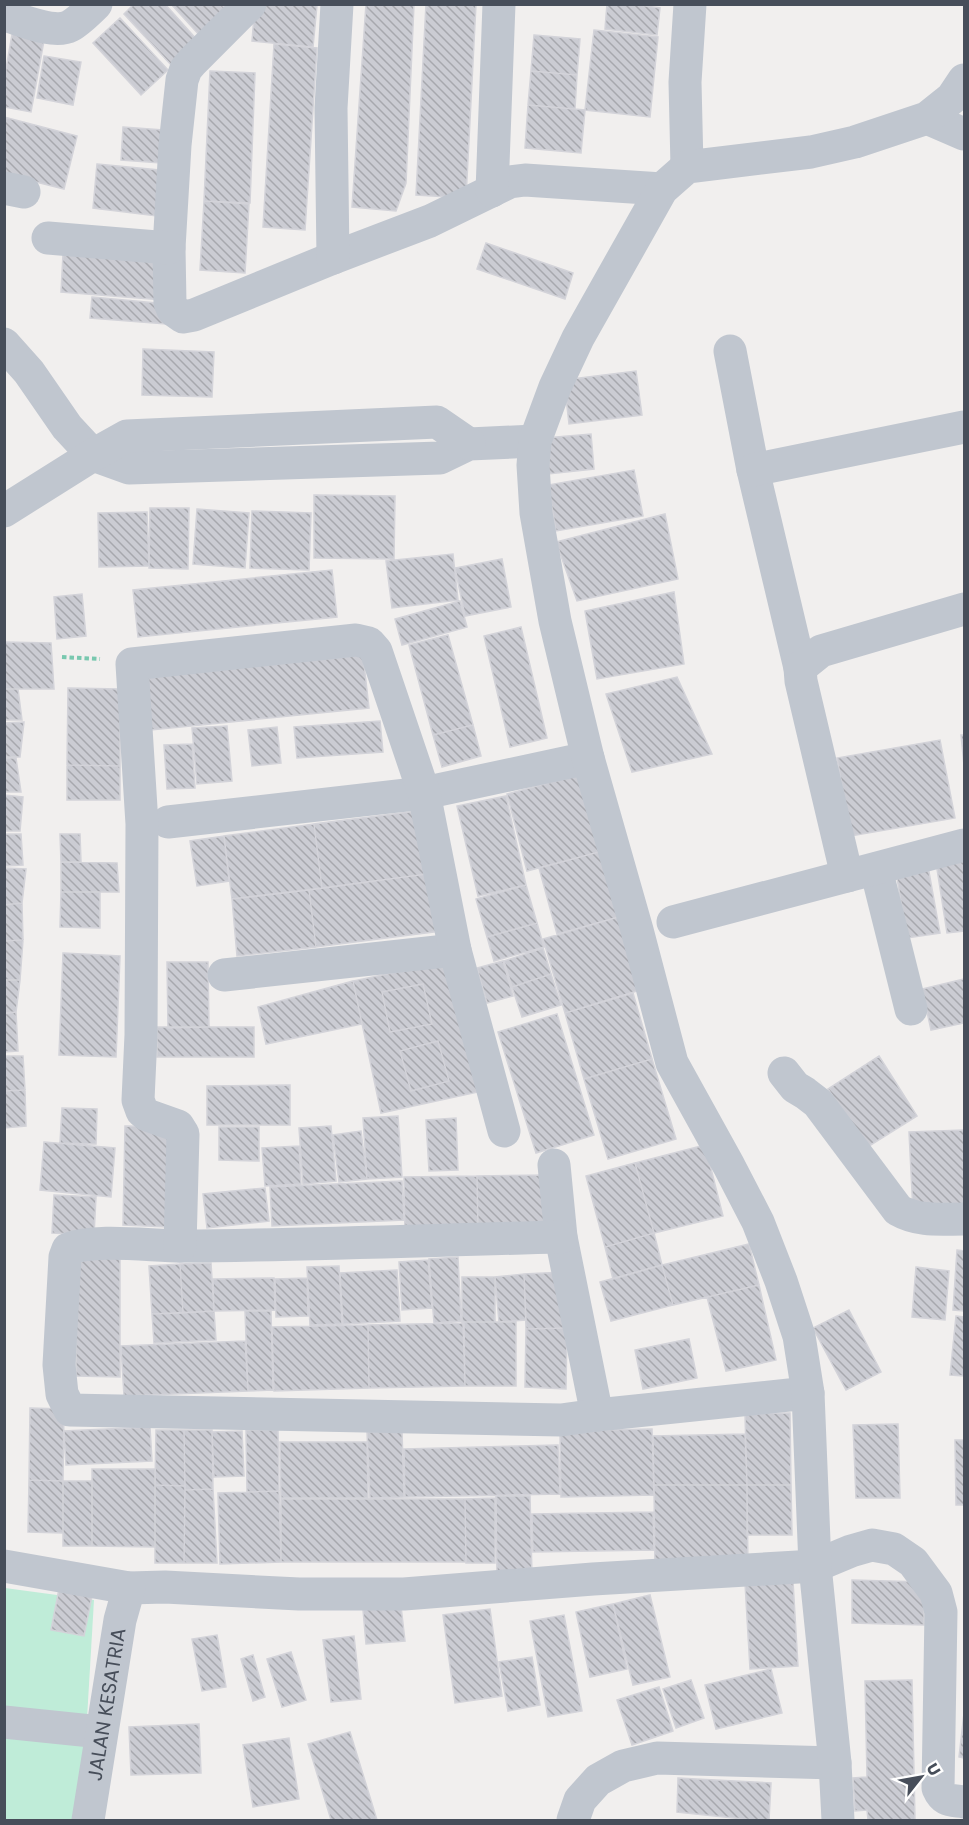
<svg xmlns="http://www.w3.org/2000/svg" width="969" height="1825" font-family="Poppins,sans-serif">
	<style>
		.green { fill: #bfecd8 }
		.building { fill: url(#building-back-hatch); stroke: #d3d3d9; stroke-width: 1.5 }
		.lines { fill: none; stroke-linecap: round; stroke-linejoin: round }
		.path { stroke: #79c8af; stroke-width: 4; stroke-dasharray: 4.5 3; stroke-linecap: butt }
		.street { stroke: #c0c6cf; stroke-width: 33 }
		.labels { text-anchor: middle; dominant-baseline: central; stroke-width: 4.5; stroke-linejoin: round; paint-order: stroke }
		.street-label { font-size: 20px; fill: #474e5a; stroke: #fff }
	</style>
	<defs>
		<pattern id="building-back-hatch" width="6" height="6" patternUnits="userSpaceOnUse" patternTransform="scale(1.5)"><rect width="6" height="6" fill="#cbccd3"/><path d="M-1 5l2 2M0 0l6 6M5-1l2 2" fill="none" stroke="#a7a8ae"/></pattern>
	</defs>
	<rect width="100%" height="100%" fill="#f1efee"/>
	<path class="green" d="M5 1588 94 1600 81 1820H5Z"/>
	<path class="building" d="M134 4H165L198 41 172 66 124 14Z
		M171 4H221L228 11 201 37Z
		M255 4 317 5 313 47 252 41Z
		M366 4H414L406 183 396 211 352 207Z
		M426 4H476L466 198 416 195Z
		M607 4H632L660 8 657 35 605 29Z
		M120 18 168 70 141 95 93 43Z
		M13 29 45 35 31 112 4 107V80Z
		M594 30 658 37 650 117 585 110Z
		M534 35 580 39 577 75 531 71Z
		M274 44 317 48 305 230 263 227Z
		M44 56 81 62 73 105 37 98Z
		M210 71 255 73 250 203 204 201Z
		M531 71 577 75 575 109 528 105Z
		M528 105 585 110 581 153 525 148Z
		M4 117 77 136 64 189 4 174Z
		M123 127 163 130 161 163 121 160Z
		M97 164 170 171 165 217 93 208Z
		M204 201 249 204 245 273 200 270Z
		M486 243 573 273 565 299 477 269Z
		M63 254 165 262 163 300 61 292Z
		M92 297 167 304 166 324 90 318Z
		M143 349 214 352 212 397 142 395Z
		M636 371 642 415 569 424 564 380Z
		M591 434 594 469 548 474 545 438Z
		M634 470 643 516 556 531 548 485Z
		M314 495 395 496 394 559 314 558Z
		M150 508H189L188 569 149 568Z
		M197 509 249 513 245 568 193 564Z
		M252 511 311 513 309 570 250 568Z
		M147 512 149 566 99 567 98 513Z
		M665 514 678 579 577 601 556 542Z
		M453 554 458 600 392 608 386 561Z
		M502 559 511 607 465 616 455 568Z
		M332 570 337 617 138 637 133 590Z
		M674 592 684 664 597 679 585 611Z
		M82 594 86 636 57 639 54 597Z
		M460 601 467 627 402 645 395 619Z
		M521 627 547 738 510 747 484 636Z
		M448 635 473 725 433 735 409 645Z
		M4 642 51 643 54 689H4Z
		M363 655 369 708 151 730 145 677Z
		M677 677 712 754 632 772 606 694Z
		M68 688 120 689V766L67 765Z
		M4 689H18L22 720H4Z
		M380 721 383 752 297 758 294 727Z
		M24 722 20 757H4V723Z
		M473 725 481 756 442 767 433 735Z
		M227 726 232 781 197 784 192 728Z
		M277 727 281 763 252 766 248 730Z
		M961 735H964V765Z
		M940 740 955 818 851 836 837 758Z
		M192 744 195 788 167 789 164 745Z
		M4 758H16L21 792H4Z
		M67 765 120 766V800H67Z
		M590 772 610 849 527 871 507 794Z
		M4 795 23 797 20 831H4Z
		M506 796 526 885 478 896 457 806Z
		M425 810 434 873 322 888 314 824Z
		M314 824 322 888 232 899 224 836Z
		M4 834H21L23 865 4 866Z
		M60 834H80L81 862H61Z
		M224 836 229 881 197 886 190 841Z
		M610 849 629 914 557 934 539 868Z
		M964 851V931L947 933 935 856Z
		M927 861 940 933 907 938 895 866Z
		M61 862 117 863 119 892H61Z
		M4 868 26 869 22 903 4 905Z
		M434 873 441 931 316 947 309 890Z
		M526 885 537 923 487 937 476 899Z
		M309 890 316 947 237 956 232 899Z
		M61 892H100V928L60 927Z
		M22 903 23 940 4 941V905Z
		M629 914 650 987 565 1013 543 939Z
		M537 923 544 947 494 961 487 937Z
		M23 940 20 980H4V941Z
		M543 948 551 974 512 987 504 961Z
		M63 953 120 956 116 1057 59 1055Z
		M450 961 478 1092 381 1113 353 981Z
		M503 961 513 996 487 1003 477 968Z
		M167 962H208L209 1027 168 1028Z
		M551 974 561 1005 522 1017 512 987Z
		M964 979V1023L931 1030 922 989Z
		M4 980H20L16 1012 4 1013Z
		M353 981 362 1024 266 1044 258 1007Z
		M423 984 432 1024 390 1032 382 992Z
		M633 993 652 1059 584 1079 565 1013Z
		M16 1012 18 1051 4 1052V1014Z
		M557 1014 594 1135 536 1153 498 1032Z
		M157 1027H254V1057H157Z
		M438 1041 449 1081 411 1091 400 1051Z
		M4 1056H23L25 1090 4 1091Z
		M879 1056 917 1116 866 1148 828 1089Z
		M652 1059 676 1139 608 1159 584 1079Z
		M290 1085V1125H207V1086Z
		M25 1090 26 1126 4 1128V1091Z
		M62 1108 97 1109 96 1144 60 1143Z
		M398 1116 402 1177 367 1179 363 1118Z
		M456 1118 458 1170 429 1171 426 1120Z
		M125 1126 171 1127 169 1227 123 1225Z
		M331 1126 336 1181 303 1184 299 1128Z
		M219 1127H259V1161L219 1160Z
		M964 1130V1210L913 1212 909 1132Z
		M361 1131 367 1179 339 1182 333 1135Z
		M44 1142 115 1148 111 1197 40 1190Z
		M705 1145 723 1216 654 1233 635 1163Z
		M299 1146 301 1184 265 1186 262 1148Z
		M635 1163 654 1233 605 1247 586 1176Z
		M553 1175 554 1227 478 1228 477 1176Z
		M477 1176 478 1237 405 1238 404 1177Z
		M402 1181 404 1220 272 1226 270 1187Z
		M265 1188 269 1221 207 1228 203 1194Z
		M54 1195 96 1197 94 1235 52 1233Z
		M654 1233 662 1265 613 1279 605 1247Z
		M749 1244 759 1285 673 1305 662 1265Z
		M957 1250 964 1251V1311L953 1310Z
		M76 1257H120V1377L76 1376Z
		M458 1257 461 1321 434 1323 429 1259Z
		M428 1260 432 1308 402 1310 399 1262Z
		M211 1263 214 1311 183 1313 180 1264Z
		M180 1264 183 1313 152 1314 149 1266Z
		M662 1265 673 1305 611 1321 600 1282Z
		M339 1266 342 1324 310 1325 307 1267Z
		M916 1267 949 1271 945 1320 912 1317Z
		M397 1270 400 1321 343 1324 340 1273Z
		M564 1272 567 1328 526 1329 524 1274Z
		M524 1274 526 1320 499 1322 495 1277Z
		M462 1277H495V1322H462Z
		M274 1278 275 1310 214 1311 213 1279Z
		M307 1278 308 1316 276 1317 275 1279Z
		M759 1285 776 1360 726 1371 707 1297Z
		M849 1310 881 1372 846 1390 813 1328Z
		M214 1311 216 1340 154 1343 152 1314Z
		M245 1311H271L273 1390 248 1391Z
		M956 1316 964 1317V1376L950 1375Z
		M464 1322H516V1386H465Z
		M463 1323 465 1386 369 1388 368 1325Z
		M368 1325 369 1388 274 1391 272 1327Z
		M567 1328 566 1389 525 1387 526 1329Z
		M689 1339 697 1378 643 1389 635 1350Z
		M245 1341 248 1391 124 1396 121 1346Z
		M30 1408 64 1409 63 1481 29 1480Z
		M790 1413 791 1485H747L745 1414Z
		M898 1424 900 1498H856L853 1425Z
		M150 1427 152 1461 66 1465 64 1431Z
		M652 1429 654 1495 561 1497 560 1431Z
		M156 1430H184L185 1486 155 1485Z
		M184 1430H212L213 1489 185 1490Z
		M246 1430H278L279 1491 247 1492Z
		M242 1431 244 1476 214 1477 212 1432Z
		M402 1431 404 1497 370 1498 367 1432Z
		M745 1434 747 1485H654L653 1436Z
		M955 1440H964V1505H956Z
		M280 1442H367L368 1498H281Z
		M558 1445 560 1494 405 1497 404 1449Z
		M92 1469H155V1547L92 1546Z
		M29 1480 63 1481V1533L28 1532Z
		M63 1481H92V1546H63Z
		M155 1485 185 1486 184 1563H155Z
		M654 1485H747L748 1568H655Z
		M747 1485H791L792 1535H747Z
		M213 1489 217 1563H184L185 1490Z
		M279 1491 281 1562 220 1564 218 1493Z
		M496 1496H530L532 1576H497Z
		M495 1498V1563H466L465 1499Z
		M281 1499H465L466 1562H281Z
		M653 1512 654 1550 533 1552 532 1514Z
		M852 1580 924 1582V1625L852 1623Z
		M793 1581 798 1666 750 1669 745 1583Z
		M59 1589 92 1596 84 1636 51 1630Z
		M650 1595 670 1677 633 1685 613 1604Z
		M613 1604 627 1669 590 1677 576 1612Z
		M401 1606 405 1641 366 1644 363 1610Z
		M490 1609 502 1696 455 1703 443 1615Z
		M564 1615 582 1711 548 1717 530 1621Z
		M217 1635 226 1687 202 1691 192 1639Z
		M354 1636 361 1699 331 1702 323 1640Z
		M291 1652 306 1700 282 1707 267 1659Z
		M253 1655 265 1697 253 1701 241 1659Z
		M532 1657 540 1705 508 1711 499 1662Z
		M771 1669 782 1713 716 1729 705 1685Z
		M691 1680 704 1718 676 1728 663 1689Z
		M912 1680 915 1820H868L867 1810 855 1811 853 1778 867 1777 865 1681Z
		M659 1687 673 1731 632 1745 617 1700Z
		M964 1713V1758L959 1757Z
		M199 1724 201 1773 131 1775 129 1727Z
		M350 1732 377 1820H331L308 1744Z
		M289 1738 299 1799 253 1807 243 1745Z
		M678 1778 771 1783 769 1820H753L677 1812Z"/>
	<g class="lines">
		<path class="path" d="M62 657 100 659"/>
		<g class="street">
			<path d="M250 4 192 62 186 69 182 80 175 145 169 248 170 303 173 310 183 317 194 315 333 258 430 221 510 182 525 180 662 189"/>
			<path d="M4 14 8 16C24 21 55 34 70 26 79 21 88 12 96 4"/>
			<path d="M927 118 964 134"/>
			<path d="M687 167 685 82 690 4"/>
			<path d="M4 188 24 192"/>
			<path d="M492 191 499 4"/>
			<path d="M48 238 169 248"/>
			<path d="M333 258 331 108 337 4"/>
			<path d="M4 344 29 372 67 427 93 455 129 468 440 458 469 444 535 441"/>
			<path d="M730 351 753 470 800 668"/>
			<path d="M753 470 964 427"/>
			<path d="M4 511 93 455 127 436 437 422 469 444"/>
			<path d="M168 822 424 793 588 758"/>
			<path d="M876 869 911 1009"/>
			<path d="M847 876 801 681 800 668 821 651 964 609"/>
			<path d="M673 922 964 845"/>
			<path d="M224 975 455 950"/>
			<path d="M784 1073 795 1087 805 1093 818 1103 898 1210C919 1222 941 1219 964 1219"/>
			<path d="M554 1165 561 1237 597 1415"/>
			<path d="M561 1237C435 1240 308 1245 182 1246 150 1246 96 1238 68 1249L65 1257 59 1365 62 1394 70 1410 561 1420 597 1415 808 1393"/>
			<path d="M180 1246 183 1134 178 1126 147 1115 142 1111 138 1100 141 1035 142 824 132 664 356 640 369 643 376 651 424 793 455 950 504 1131"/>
			<path d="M4 1566 129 1588 165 1587 299 1594H404L593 1579 815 1566 851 1551 872 1545 894 1549 913 1562 936 1593 941 1612 938 1788C944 1802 951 1800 964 1802"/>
			<path d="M4 1722 101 1732"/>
			<path id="s1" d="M88 1820 120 1620 129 1588"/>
			<path d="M573 1820 580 1800 598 1780 623 1766 657 1758 835 1763"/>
			<path d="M838 1820 835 1763 815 1566 808 1393 799 1336 781 1281 758 1222 729 1166 672 1063 637 930 588 758 555 621 536 513 533 465 535 441 555 387 578 338 662 189 687 167 811 152 855 142 927 118 952 98 964 80"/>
		</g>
	</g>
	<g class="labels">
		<g class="street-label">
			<text stroke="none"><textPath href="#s1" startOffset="117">JALAN KESATRIA</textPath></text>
		</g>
	</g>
	<rect width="969" height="1825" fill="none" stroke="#474e5a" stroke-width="12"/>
	<g transform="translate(921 1777) rotate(59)" stroke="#ffffff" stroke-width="4.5" paint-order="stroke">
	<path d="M0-4.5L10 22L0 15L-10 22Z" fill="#474e5a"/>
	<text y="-9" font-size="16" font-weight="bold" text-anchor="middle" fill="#474e5a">U</text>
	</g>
</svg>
